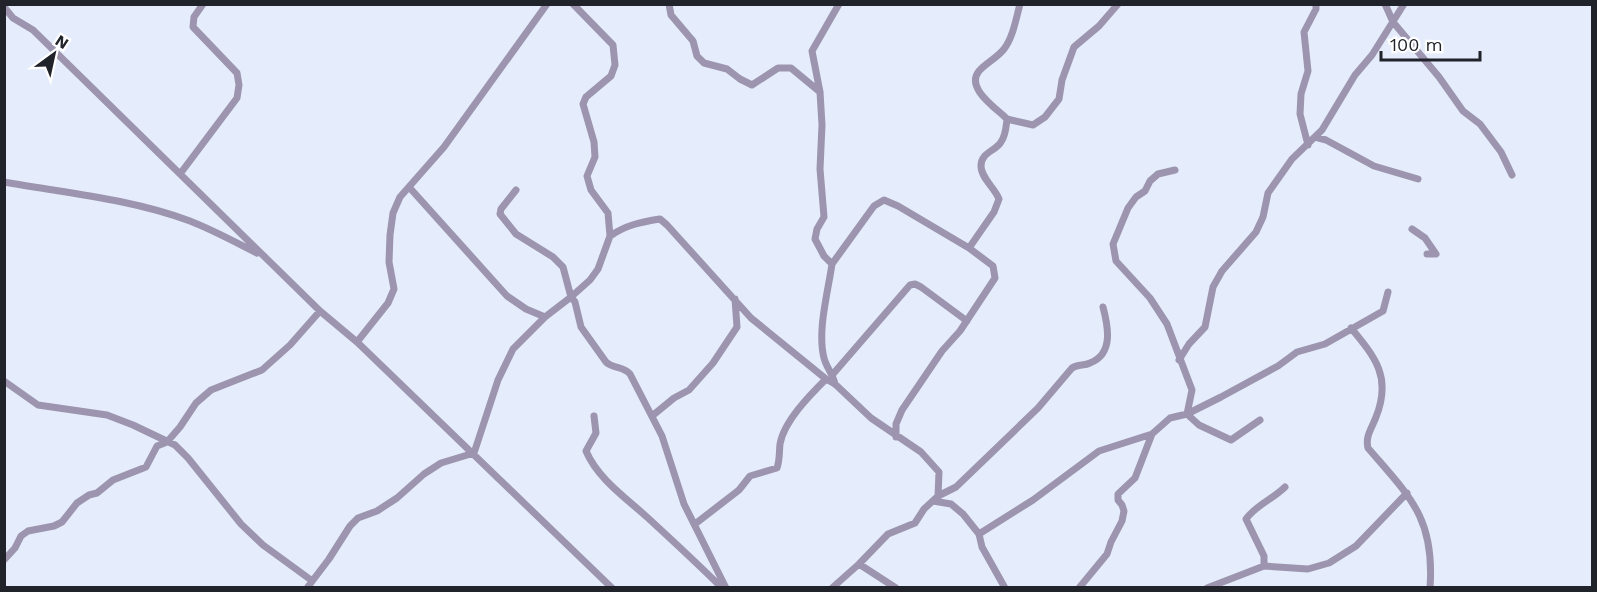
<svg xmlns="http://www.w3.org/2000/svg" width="1597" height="592" font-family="'Work Sans',sans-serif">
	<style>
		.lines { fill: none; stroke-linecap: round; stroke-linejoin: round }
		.street { stroke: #9d95af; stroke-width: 7 }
	</style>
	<rect width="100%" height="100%" fill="#e5edfc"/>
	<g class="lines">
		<path class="street" d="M573 4 613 45 615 65 611 76 586 97 583 104 594 142 595 157 587 176 591 190 608 213 610 236 598 269 590 280 571 297 575 302 581 327 606 362C613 369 623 366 630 374L662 436 684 504 726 588
			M669 4 671 15 693 41 697 56 704 63 727 69 740 79 752 85 778 68H791L820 92
			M1385 4 1393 22 1439 77 1463 111 1480 124 1501 152 1512 175
			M4 7 13 18 33 30 320 311 357 342 612 588
			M1007 119 1033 125 1045 117 1059 99 1062 80 1074 47 1099 26 1118 4
			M1315 137 1326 140 1374 166 1418 179
			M1308 145 1300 114 1301 94 1308 71 1304 32 1316 9V4
			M1175 170 1158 174 1150 181 1145 191 1136 197 1128 208 1113 244 1116 261 1150 298 1167 324 1192 390 1187 414 1199 425 1231 440 1260 420
			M180 174 237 98 239 85 237 73 193 27 194 17 203 4
			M4 182C66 193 131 199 190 221 213 230 235 242 257 253
			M409 187 507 296 526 309 545 317 571 297 563 267 553 257 516 234 500 214 501 209 516 190
			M1412 229 1425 238 1436 254H1427
			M610 236C626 225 641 222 660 219L667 225 751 318 826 379 835 384 871 418 921 452 939 472 938 496
			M969 248 994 212 999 199C995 188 981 178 981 166 981 152 996 151 1001 142 1006 135 1006 127 1007 119 996 108 965 88 979 71 986 63 997 58 1004 49 1013 37 1016 19 1020 4
			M832 264 874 206 884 200 898 206 969 248 993 266 995 278 960 331 942 351 902 410 896 424V437
			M1351 328C1375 357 1392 377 1376 417 1372 428 1365 436 1368 448 1410 497 1435 518 1430 588
			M357 342 388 303 394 289 389 262 390 235 393 213 400 197 444 147 547 4
			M1179 360 1189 344 1205 327 1213 287 1222 271 1256 232 1263 217 1268 193 1292 159 1322 130 1355 75 1372 55 1404 4
			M833 374 910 285 915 284 921 287 967 321
			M4 381 38 405 107 415 133 425 175 445 188 458 241 524 263 545 311 580
			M835 384C833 374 826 367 824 358 817 331 828 292 832 264L824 256 815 239 817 229 824 217 820 169 822 125 820 92 812 51 839 4
			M594 416 596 433 586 451C598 479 626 498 648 518 673 541 698 564 722 588
			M652 416 674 398 689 390 713 363 737 327 735 299
			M933 501 951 504 963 514 979 534 982 547 1005 588
			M695 524 739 490 750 476 777 468C780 459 779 453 780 444 784 421 810 395 826 379
			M979 534 1033 500 1099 451 1152 434 1170 418 1187 414 1221 397 1278 366 1297 352 1325 344 1383 311 1388 292
			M4 560 15 548 21 536 28 531 54 526 62 522 77 503 89 495 97 493 113 480 146 467 157 446 167 442 180 427 196 403 211 390 262 370 290 345 320 311
			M859 564 896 588
			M1264 566V556L1246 519C1256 505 1273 499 1285 487
			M307 588 329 559 350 526 358 518 377 511 397 498 424 474 441 463 474 453 498 380 513 349 545 317
			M832 588 859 564 888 534 915 523 924 509 938 496 956 487 1038 408 1072 368C1078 364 1084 366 1090 363 1114 354 1108 326 1103 307
			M1079 588 1107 554 1111 542 1122 521 1124 511 1122 505 1118 500V494L1135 478 1152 434
			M1207 588 1264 566 1308 569 1329 563 1356 546 1407 493"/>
	</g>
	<rect width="1597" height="592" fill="none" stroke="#20232a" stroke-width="12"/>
	<g transform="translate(54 54) rotate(33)" stroke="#ffffff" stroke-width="4.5" paint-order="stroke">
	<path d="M0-4.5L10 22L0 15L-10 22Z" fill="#20232a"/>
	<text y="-9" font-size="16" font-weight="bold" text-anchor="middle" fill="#20232a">N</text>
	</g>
	<path d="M1381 51v9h99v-9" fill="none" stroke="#20232a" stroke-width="3"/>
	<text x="1390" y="51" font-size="18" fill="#20232a" stroke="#ffffff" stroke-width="4.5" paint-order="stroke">100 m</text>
</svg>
